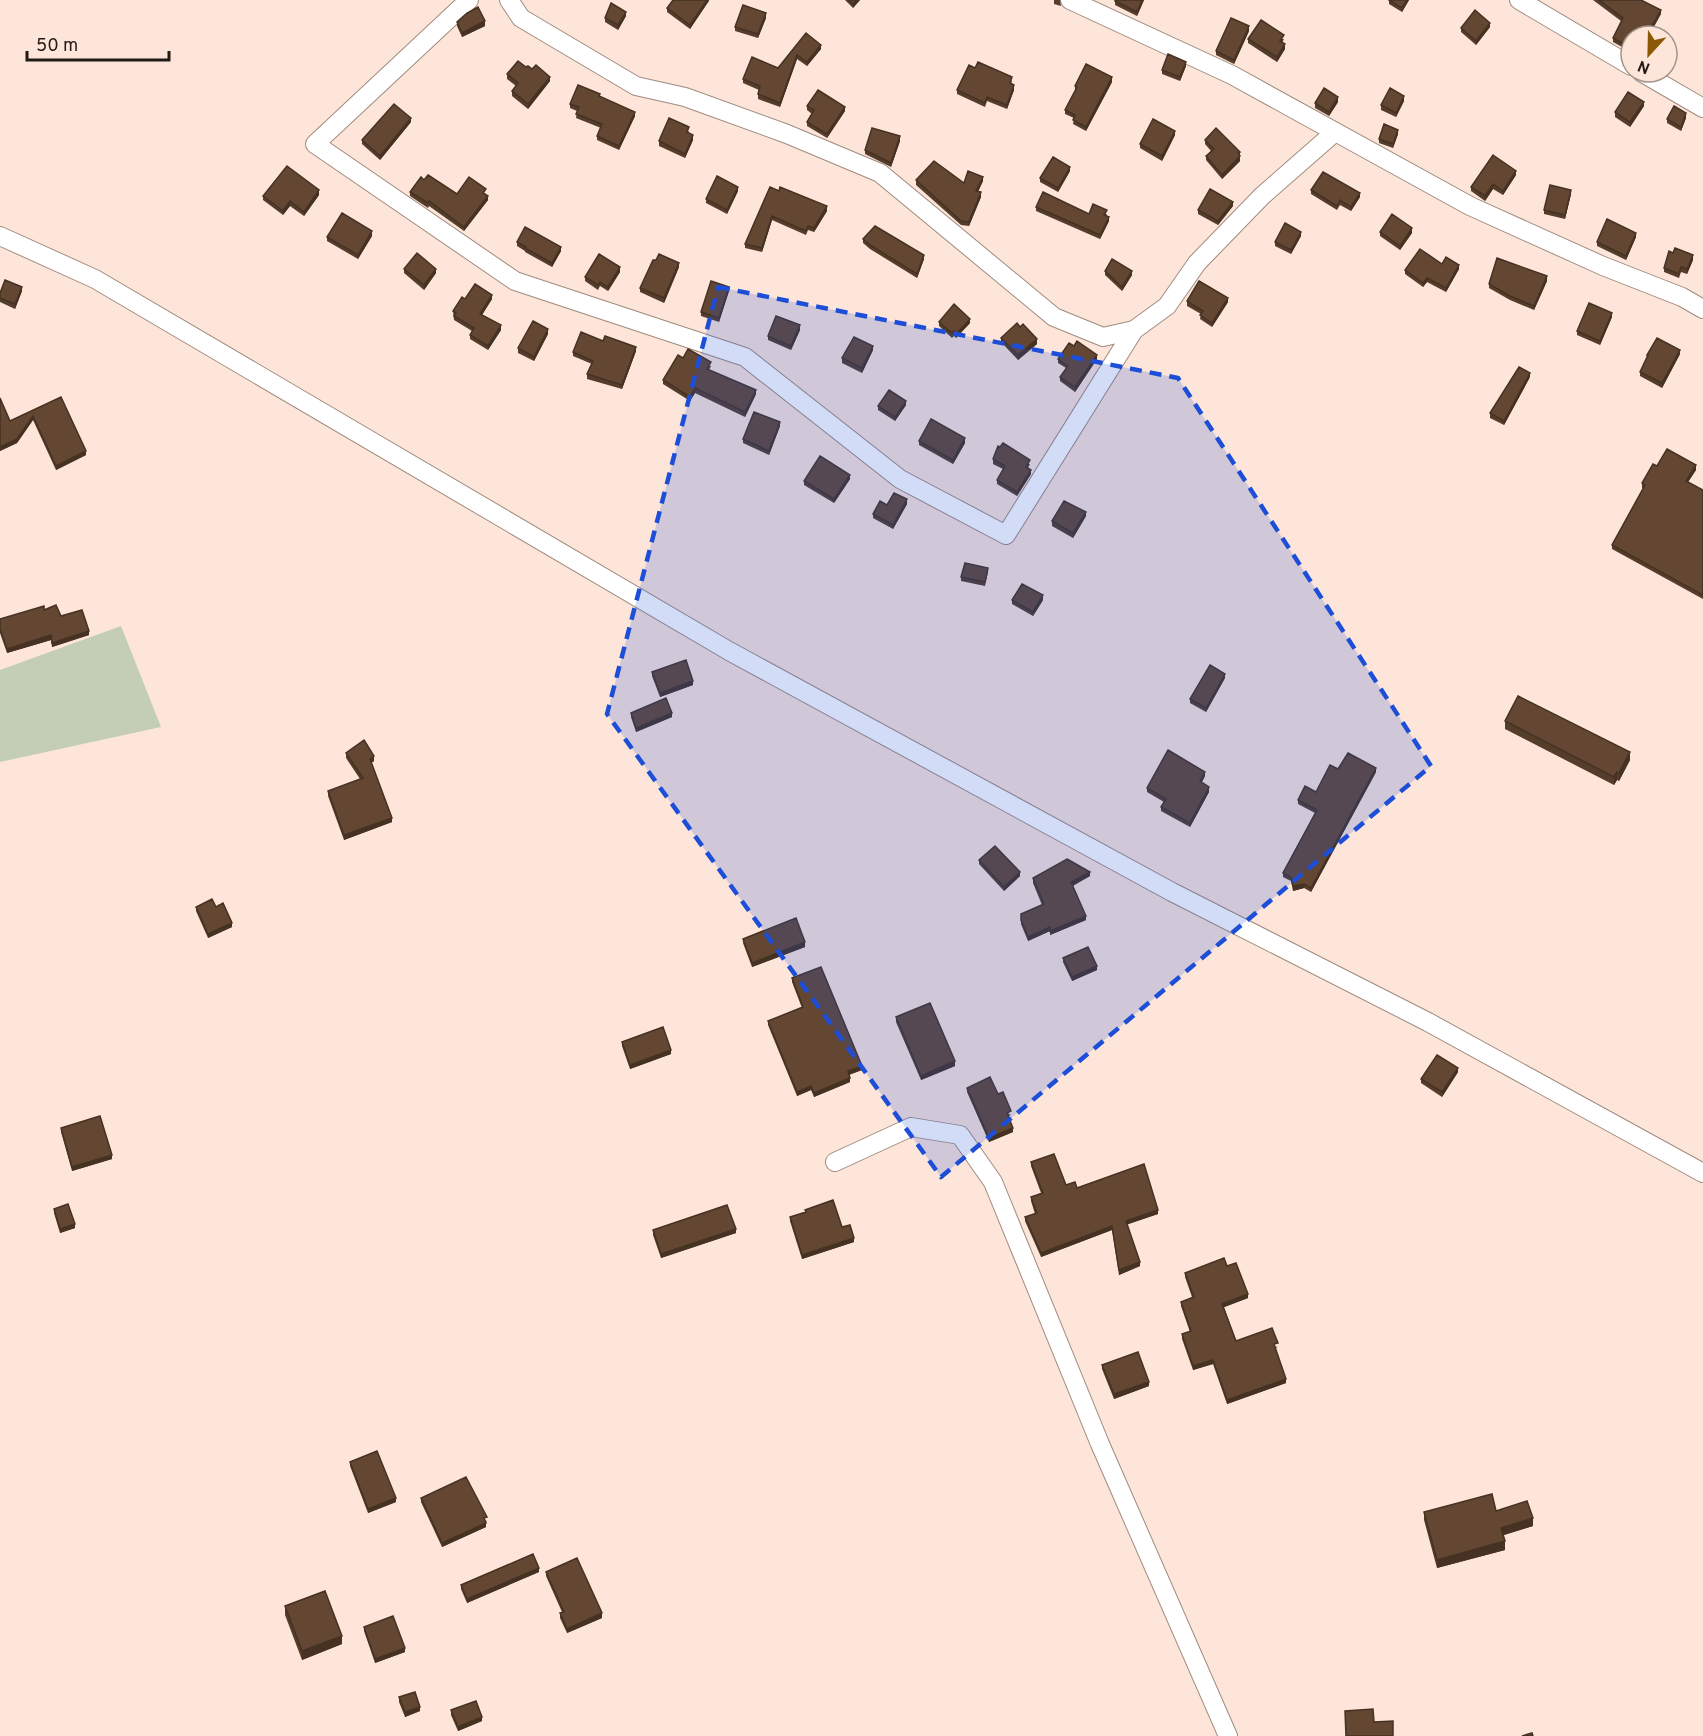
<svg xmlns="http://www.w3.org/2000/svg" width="1703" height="1736" font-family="Overpass,sans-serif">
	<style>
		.green { fill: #c3ceb4 }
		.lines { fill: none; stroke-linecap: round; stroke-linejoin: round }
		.street-casing { stroke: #a08b7f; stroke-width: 20 }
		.street { stroke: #fff; stroke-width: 18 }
		.wall { fill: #553d2b }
		.shaded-wall { fill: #453223 }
		.building { fill: #634732; stroke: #453223; stroke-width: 1.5 }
		.marked { fill: #1d4ed8; fill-opacity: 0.2; stroke: #1d4ed8; stroke-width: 4.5; stroke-dasharray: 12 8; stroke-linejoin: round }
	</style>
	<rect width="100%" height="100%" fill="#fde6d9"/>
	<path class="green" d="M121 626 161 727 0 762V670Z"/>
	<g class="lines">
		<g class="street-casing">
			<path id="street" d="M469 0 315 144 515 281 745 357 900 479 1006 535 1134 330 1167 306 1197 263 1262 196 1335 132
				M509 0 521 18 636 86 685 97 787 134 880 173 1054 317 1103 337 1134 330
				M1070 0 1232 75 1470 206 1603 266 1682 297 1703 309
				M1519 0 1631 66
				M1641 72 1703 108
				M0 236 95 279 729 651 1172 892 1428 1022 1703 1173
				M835 1162 911 1127 960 1135 993 1182 1100 1444 1228 1736"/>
		</g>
		<use href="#street" class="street"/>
	</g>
	<path class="wall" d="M709 0 690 29 667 12V8Z
		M845 0H860L853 8Z
		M1054 0H1060L1061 6 1054 4Z
		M1115 0H1144L1137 16 1115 5Z
		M1389 0H1409L1402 12 1389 4Z
		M1593 0H1641L1661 14 1631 36V52L1613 42V38L1621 21Z
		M626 16 618 30 605 22V18Z
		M766 18 758 38 735 31V27Z
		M457 22 485 26 462 37 457 26Z
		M1490 27 1476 45 1461 32V28Z
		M1249 31 1234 64 1216 55V51Z
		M806 33 821 49 807 66 797 59 780 107 758 99V94L759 90 743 83V79L778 68Z
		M1248 39H1284L1282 43 1285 49 1277 62 1248 43Z
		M1186 66 1180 81 1162 74V70Z
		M526 67 532 69 550 81 528 109 512 96V91L516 86 507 79V74Z
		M975 68 1012 81 1011 84 1014 90 1007 109 987 101 985 107 957 94V90Z
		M1112 82 1086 131 1073 124 1074 118 1065 114V110L1075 91V86Z
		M600 96 635 116 619 150 597 140V136L601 128 576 118 577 111 570 108V104Z
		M1404 101 1396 117 1381 110V105Z
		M1338 102 1329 116 1315 108V103Z
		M807 106 845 111 827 138 807 126V122L812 114 807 110Z
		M1644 106 1630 127 1615 117V112Z
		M1686 118 1681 131 1667 123V119Z
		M411 122 380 160 362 144V140Z
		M689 131 688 133 693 140 685 158 659 146V141Z
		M1398 134 1393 148 1379 143V139Z
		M1175 135 1162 161 1140 148V144Z
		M1205 140 1240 152V161L1222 179 1206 160V156L1211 151 1205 144Z
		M900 141 891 167 865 154V150Z
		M1070 171 1058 192 1040 182V178Z
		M1516 175 1503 195 1493 189 1485 201 1471 191V187Z
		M424 180 457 194 486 193 485 194 488 200 464 231 429 206 428 208 410 196V192Z
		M916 180 964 183 983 181 978 192 981 197 969 226 961 225 916 185Z
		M770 187 827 211 814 232 808 230 806 235 772 220 762 252 745 248V244Z
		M1311 190 1360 197 1351 211 1340 205 1337 210 1311 194Z
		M738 191 727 214 706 203V199Z
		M1571 194 1565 219 1544 214V210Z
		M319 195 304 216 290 206 283 215 263 200V196Z
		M1233 206 1218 225 1198 214V210Z
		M1036 207 1089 214H1107L1106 216 1109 221 1100 239 1036 211Z
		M1380 232 1412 233 1400 250 1380 236Z
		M372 236 358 259 327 241V237Z
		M1301 236 1291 254 1275 246V242Z
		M1636 237 1626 260 1597 246V242Z
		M863 239 924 259 917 278 870 249 863 243Z
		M517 242 561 251 552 267 525 252V251L517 246Z
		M1693 260 1687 274 1681 272 1679 278 1664 272V268Z
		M1442 264 1459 269 1446 292 1427 282 1423 287 1405 274V270Z
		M679 267 664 303 640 292V288Z
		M404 269 436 273 424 290 404 273Z
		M1105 271 1132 275 1122 291 1105 275Z
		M620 272 608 291 600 286 598 290 585 281V277Z
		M1547 281 1534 310 1510 300 1489 288V284Z
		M22 291 15 309 0 302V293Z
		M729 291 719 322 701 316V312Z
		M465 299H492L482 315 501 330 488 350 470 339V335L472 331 454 320 453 311Z
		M1187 301 1228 302 1212 327 1200 319 1201 314 1187 306Z
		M1612 317 1600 345 1577 335V331Z
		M939 322 970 323 956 338 954 336 952 338 939 326Z
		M1020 327 1037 344 1018 360 1001 342V338Z
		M800 330 791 350 768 340V336Z
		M548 334 534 361 518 353V348Z
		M603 341 636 351 622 389 587 379V374L592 364 573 356V352Z
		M873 350 862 373 842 363V358Z
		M1680 354 1662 388 1640 376V372L1647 359V355Z
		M683 358 711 366 709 370 756 394 745 417 695 393 690 401 663 384V380Z
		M1058 359H1097L1075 392 1060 381V377L1066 368 1058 363Z
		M1530 377 1504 425 1490 418V413Z
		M61 397 86 455 56 470 33 420 17 443 0 451V398L10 421Z
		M906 405 895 421 878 410V406Z
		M780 426 769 455 743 443V439Z
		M919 441 965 443 953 464 919 445Z
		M993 459 1030 464 1028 468 1031 474 1017 496 997 484V480L1003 469 993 464Z
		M1657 466 1696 470 1688 482 1703 490V599L1612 549V545L1643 488H1642V483Z
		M850 479 834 503 804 485V481Z
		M907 504 893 529 873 518V514L887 505Z
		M1086 516 1073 538 1052 526V521Z
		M988 572 985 586 961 581V577Z
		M1012 600H1043L1033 616 1012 604Z
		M44 610 61 616 89 635 52 647 51 640 7 653 0 633V619Z
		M652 672 693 685 660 697 652 676Z
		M1225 678 1206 712 1190 703V699Z
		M631 713 672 717 636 732 631 717Z
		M1505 721 1630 760 1619 781 1617 780 1614 785 1505 729Z
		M346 753 374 761 371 763 392 822 344 840 328 796V791L360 779 346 758Z
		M1338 769 1376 772 1311 892 1304 888 1293 891 1291 881 1283 877V873L1315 813 1298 804V800L1316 792Z
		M1205 776 1202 782 1209 792 1190 827 1161 811V807L1164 802 1147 792V788Z
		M979 860 1020 876 1004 891 979 864Z
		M1090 876 1073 886 1086 920 1050 935V931L1028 941 1021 924V914L1042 905 1033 883V878Z
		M196 907H216L232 927 208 938 196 911Z
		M743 939 805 947 752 967 743 943Z
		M1063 958 1097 970 1072 981 1063 962Z
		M792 978 862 1070 849 1075 850 1082 814 1097 811 1090 797 1096 768 1025V1021L802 1008 792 982Z
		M896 1017 955 1066 921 1080 896 1022Z
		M622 1042 671 1054 630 1069 622 1046Z
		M1458 1072 1442 1097 1421 1083V1079Z
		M967 1088 1011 1115 1008 1116 1013 1132 989 1142 967 1092Z
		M61 1128 112 1159 72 1171 61 1132Z
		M1031 1162 1066 1185 1158 1214 1127 1224 1140 1266 1119 1275 1112 1230 1041 1257 1025 1221V1217L1035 1214 1031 1201V1197L1041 1193 1031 1166Z
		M54 1209 75 1228 60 1233 54 1213Z
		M805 1210 842 1227 854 1242 802 1259 790 1221V1217L805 1213Z
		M653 1230 736 1233 661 1258 653 1235Z
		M1227 1266 1248 1298 1224 1307 1236 1341 1278 1347 1275 1348 1286 1383 1227 1404 1213 1364 1193 1370 1182 1339V1334L1190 1332 1181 1306V1302L1192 1297 1185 1277V1273Z
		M1102 1365 1149 1386 1114 1399 1102 1369Z
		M350 1462 396 1502 368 1513 350 1466Z
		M421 1498 487 1521 486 1522V1527L442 1547 421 1502Z
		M1496 1511 1533 1526 1503 1535 1505 1550 1437 1568 1424 1520V1512Z
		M539 1572 467 1603 461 1589V1585Z
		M546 1572 602 1618 567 1633 560 1618V1613L562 1612 546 1576Z
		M285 1606 342 1644 302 1660 285 1615Z
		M364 1627 405 1652 375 1663 364 1631Z
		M399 1697 420 1711 405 1717 399 1702Z
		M451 1710 482 1721 458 1731 451 1715Z"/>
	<path class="shaded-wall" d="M707 0H709V1L690 29V25Z
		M856 0H860L853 8V4Z
		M1142 0H1144L1137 16V12Z
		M1407 0H1409L1402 12V8Z
		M1661 10V14L1649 36H1646Z
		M626 12V16L618 30V25Z
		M766 13V18L758 38V34Z
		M485 21V26L462 37V33Z
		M1490 23V27L1476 45V41Z
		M1249 26V31L1234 64V60Z
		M1285 44V49L1277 62V57Z
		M821 45V49L807 66V62Z
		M797 55V59L780 107V103Z
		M1186 62V66L1180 81V77Z
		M550 77V81L528 109V104Z
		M1112 77V82L1086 131V127Z
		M1014 85V90L1007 109V105Z
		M1404 96V101L1396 117V113Z
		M1338 97V102L1329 116V112Z
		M1644 102V106L1630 127V122Z
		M845 107V111L827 138V134Z
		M635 112V116L619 150V146Z
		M1686 113V118L1681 131V127Z
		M411 118V122L380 160V156Z
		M1398 130V134L1393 148V144Z
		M1175 131V135L1162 161V156Z
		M693 135V140L685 158V154Z
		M900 136V141L891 167V163Z
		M1240 156V161L1222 179V175Z
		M1070 167V171L1058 192V188Z
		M1516 171V175L1503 195V191Z
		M983 177V181L976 195V191Z
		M1493 184V189L1485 201V196Z
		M738 187V191L727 214V210Z
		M319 190V195L304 216V212Z
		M1571 190V194L1565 219V215Z
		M981 192V197L969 226V222Z
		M1360 193V197L1351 211V207Z
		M488 196V200L464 231V227Z
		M290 201V206L283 215V211Z
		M1233 202V206L1218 225V221Z
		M827 206V211L814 232V228Z
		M772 216V220L762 252V248Z
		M1109 217V221L1100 239V235Z
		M1412 228V233L1400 250V246Z
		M372 231V236L358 259V255Z
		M1301 232V236L1291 254V250Z
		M1636 233V237L1626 260V256Z
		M561 247V251L552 267V263Z
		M924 255V259L917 278V274Z
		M1693 255V260L1687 274V269Z
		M679 263V267L664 303V298Z
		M1459 265V269L1446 292V288Z
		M620 267V272L608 291V287Z
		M436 269V273L424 290V285Z
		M1132 271V275L1122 291V287Z
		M1547 276V281L1534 310V306Z
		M1427 278V282L1423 287V283Z
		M22 287V291L15 309V304Z
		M729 287V291L719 322V318Z
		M492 295V299L480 318V314Z
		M1228 298V302L1212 327V323Z
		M1612 313V317L1600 345V341Z
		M970 319V323L956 338V334Z
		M501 325V330L488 350V346Z
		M800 325V330L791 350V346Z
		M548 329V334L534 361V357Z
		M1037 339V344L1018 360V355Z
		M873 346V350L862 373V368Z
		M636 347V351L622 389V385Z
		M1680 350V354L1662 388V383Z
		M1097 355V359L1075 392V387Z
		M1530 373V377L1504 425V421Z
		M695 388V393L690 401V397Z
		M756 390V394L745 417V412Z
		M906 401V405L895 421V417Z
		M33 416V420L17 443 0 451V447Z
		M780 422V426L769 455V451Z
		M965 438V443L953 464V460Z
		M86 451V455L56 470V466Z
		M1696 465V470L1686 485V481Z
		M1031 470V474L1017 496V492Z
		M850 475V479L834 503V499Z
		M907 499V504L893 529V525Z
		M1086 512V516L1073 538V533Z
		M1043 595V600L1033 616V612Z
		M89 631V635L52 647V643Z
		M51 635V640L7 653V649Z
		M1225 674V678L1206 712V708Z
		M693 681V685L660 697V693Z
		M672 713V717L636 732V728Z
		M1630 752V760L1619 781V773Z
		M374 756V761L370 764V759Z
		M1376 768V772L1311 892V888Z
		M1205 772V776L1200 785V781Z
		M1617 772V780L1614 785V777Z
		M1209 787V792L1190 827V823Z
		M392 818V822L344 840V835Z
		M1020 872V876L1004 891V887Z
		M1090 872V876L1071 886V882Z
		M1304 884V888L1293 891V886Z
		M1086 916V920L1050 935V931Z
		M232 923V927L208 938V934Z
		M1050 927V931L1028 941V937Z
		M805 942V947L752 967V963Z
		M1097 966V970L1072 981V977Z
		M671 1050V1054L630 1069V1065Z
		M955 1061V1066L921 1080V1076Z
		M862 1066V1070L848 1075V1071Z
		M1458 1068V1072L1442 1097V1092Z
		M850 1078V1082L814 1097V1093Z
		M811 1086V1090L797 1096V1092Z
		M1013 1128V1132L989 1142V1138Z
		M112 1155V1159L72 1171V1167Z
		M1158 1210V1214L1126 1225V1221Z
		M75 1224V1228L60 1233V1229Z
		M1112 1226V1230L1041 1257V1253Z
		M736 1229V1233L661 1258V1254Z
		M854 1238V1242L802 1259V1255Z
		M1140 1262V1266L1119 1275V1270Z
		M1248 1294V1298L1222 1308V1304Z
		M1213 1360V1364L1193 1370V1366Z
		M1286 1379V1383L1227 1404V1400Z
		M1149 1382V1386L1114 1399V1394Z
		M396 1498V1502L368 1513V1509Z
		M1533 1518V1526L1501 1536V1528Z
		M486 1523V1527L442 1547V1543Z
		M1505 1541V1550L1437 1568V1560Z
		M539 1568V1572L467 1603V1599Z
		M602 1613V1618L567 1633V1629Z
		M342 1636V1644L302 1660V1651Z
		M405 1648V1652L375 1663V1659Z
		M420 1707V1711L405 1717V1712Z
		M482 1717V1721L458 1731V1727Z"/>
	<path class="building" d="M673 0H707L690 25 667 8Z
		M849 0H856L853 4Z
		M1115 0H1142L1137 12 1115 1Z
		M1389 0H1407L1402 8Z
		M1599 0H1641L1661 10 1646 36H1631V48L1613 38 1623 18Z
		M611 3 626 12 618 25 605 18Z
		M743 5 766 13 758 34 735 27Z
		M478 7 485 21 462 33 457 22 467 13Z
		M1475 10 1490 23 1476 41 1461 28Z
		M1231 18 1249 26 1234 60 1216 51Z
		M1261 20 1284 35 1280 41 1285 44 1277 57 1248 39Z
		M806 33 821 45 807 62 797 55 780 103 758 94 760 86 743 79 752 57 778 68Z
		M1168 54 1186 62 1180 77 1162 70Z
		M518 61 526 67 528 66 532 69 536 65 550 77 528 104 512 91 518 83 507 74Z
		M978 62 1012 77 1010 83 1014 85 1007 105 987 97 985 103 957 90 969 65 975 68Z
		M1086 64 1112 77 1086 127 1073 120 1075 115 1065 110 1077 87 1075 86Z
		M578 85 600 94 599 96 635 112 619 146 597 136 602 124 576 114 579 107 570 104Z
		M1324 88 1338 97 1329 112 1315 103Z
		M1390 88 1404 96 1396 113 1381 105Z
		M818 90 845 107 827 134 807 122 814 110 807 106Z
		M1628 92 1644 102 1630 122 1615 112Z
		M394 104 411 118 380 156 362 140Z
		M1674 106 1686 113 1681 127 1667 119Z
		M669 118 689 127 687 132 693 135 685 154 659 141Z
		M1153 119 1175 131 1162 156 1140 144Z
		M1384 124 1398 130 1393 144 1379 139Z
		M872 128 900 136 891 163 865 150Z
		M1216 128 1240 152 1238 153 1240 156 1222 175 1206 156 1214 149 1205 140Z
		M1493 155 1516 171 1503 191 1493 184 1485 196 1471 187Z
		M1053 157 1070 167 1058 188 1040 178Z
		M934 161 964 183 968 171 983 177 976 191 981 192 969 222 961 221 916 180Z
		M287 166 319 190 304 212 290 201 283 211 263 196Z
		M1323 172 1360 193 1351 207 1340 200 1337 206 1311 190Z
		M428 175 457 194 469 177 486 189 483 193 488 196 464 227 429 201 428 203 410 192 421 177 424 180Z
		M717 176 738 187 727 210 706 199Z
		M1550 185 1571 190 1565 215 1544 210Z
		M770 187 779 191 780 187 827 206 814 228 808 226 806 231 772 216 762 248 745 244Z
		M1210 189 1233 202 1218 221 1198 210Z
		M1043 192 1089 214 1093 204 1107 210 1104 215 1109 217 1100 235 1036 207Z
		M342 213 372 231 358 255 327 237Z
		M1392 214 1412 228 1400 246 1380 232Z
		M1607 219 1636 233 1626 256 1597 242Z
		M1285 223 1301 232 1291 250 1275 242Z
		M875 226 924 255 917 274 870 245 863 239Z
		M525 227 561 247 552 263 525 248 526 247 517 242Z
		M1675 248 1693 255 1687 269 1681 267 1679 274 1664 268 1669 251 1673 253Z
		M1420 249 1442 264 1446 257 1459 265 1446 288 1427 278 1423 283 1405 270Z
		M417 253 436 269 424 285 404 269Z
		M599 254 620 267 608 287 600 282 598 285 585 277Z
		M659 254 679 263 664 298 640 288 653 260H656Z
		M1497 258 1547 276 1534 306 1510 296 1489 284Z
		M1112 259 1132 271 1122 287 1105 271Z
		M5 280 22 287 15 304 0 298V293Z
		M711 281 729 287 719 318 701 312Z
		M1199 281 1228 298 1212 323 1200 315 1203 311 1187 301Z
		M475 284 492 295 480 314 501 325 488 346 470 335 474 328 454 316 456 313 453 311 462 297 465 299Z
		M1589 303 1612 313 1600 341 1577 331Z
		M954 304 970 319 956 334 954 331 952 333 939 322Z
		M776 316 800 325 791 346 768 336Z
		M533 321 548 329 534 357 518 348Z
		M1017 323 1020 327 1023 324 1037 339 1018 355 1001 338Z
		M581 332 603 341 605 336 636 347 622 385 587 374 593 361 573 352Z
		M854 337 873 346 862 368 842 358Z
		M1657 338 1680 350 1662 383 1640 372 1648 355H1647Z
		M1077 341 1097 355 1075 387 1060 377 1068 366 1058 359 1069 343 1074 346Z
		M688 349 711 362 707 369 756 390 745 412 695 388 690 397 663 380 678 355 683 358Z
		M1519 367 1530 373 1504 421 1490 413Z
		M889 390 906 401 895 417 878 406Z
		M61 397 86 451 56 466 33 416 17 439 0 447V398L10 421Z
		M754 412 780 422 769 451 743 439Z
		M931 419 965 438 953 460 919 441Z
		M1003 443 1030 460 1026 467 1031 470 1017 492 997 480 1005 466 993 459 998 446 1000 447Z
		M1667 449 1696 465 1686 481 1703 490V595L1612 545 1645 485 1642 483 1653 464 1657 466Z
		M820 456 850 475 834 499 804 481Z
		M894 493 907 499 893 525 873 514 880 501 887 505Z
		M1064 501 1086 512 1073 533 1052 521Z
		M965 563 988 568 985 582 961 577Z
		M1022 584 1043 595 1033 612 1012 600Z
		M56 605 61 616 82 610 89 631 52 643 51 635 7 649 0 629V619L44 606V610Z
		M686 660 693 681 660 693 652 672Z
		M1210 665 1225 674 1206 708 1190 699Z
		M1518 696 1630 752 1619 773 1617 772 1614 777 1505 721Z
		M666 698 672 713 636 728 631 713Z
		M364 740 374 756 370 759 392 818 344 835 328 791 363 778 346 753Z
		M1168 750 1205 772 1200 781 1209 787 1190 823 1161 807 1166 799 1147 788Z
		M1348 753 1376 768 1311 888 1304 884 1293 886 1291 877 1283 873 1317 810 1298 800 1305 786 1316 792 1330 765 1338 769Z
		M995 846 1020 872 1004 887 979 860Z
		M1067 859 1090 872 1071 882 1086 916 1050 931V927L1028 937 1021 920V914L1044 904 1033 878Z
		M212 899 216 907 223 903 232 923 208 934 196 907Z
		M796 918 805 942 752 963 743 939Z
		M1088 947 1097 966 1072 977 1063 958Z
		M821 967 862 1066 848 1071 850 1078 814 1093 811 1086 797 1092 768 1021 803 1007 792 978Z
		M930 1003 955 1061 921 1076 896 1017Z
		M663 1027 671 1050 630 1065 622 1042Z
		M1437 1055 1458 1068 1442 1092 1421 1079Z
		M990 1077 998 1094 1003 1092 1011 1111 1007 1113 1013 1128 989 1138 967 1088Z
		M100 1116 112 1155 72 1167 61 1128Z
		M1054 1154 1066 1185 1075 1182 1077 1188 1144 1164 1158 1210 1126 1221 1140 1262 1119 1270 1112 1226 1041 1253 1025 1217 1037 1213 1031 1197 1043 1193 1031 1162Z
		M833 1200 842 1227 850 1225 854 1238 802 1255 790 1217 806 1212 805 1210Z
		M68 1204 75 1224 60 1229 54 1209Z
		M727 1205 736 1229 661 1254 653 1230Z
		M1224 1258 1227 1266 1236 1263 1248 1294 1222 1304 1236 1341 1272 1328 1278 1343 1274 1344 1286 1379 1227 1400 1213 1360 1193 1366 1182 1334 1191 1331 1181 1302 1194 1297 1185 1273Z
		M1138 1352 1149 1382 1114 1394 1102 1365Z
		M377 1451 396 1498 368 1509 350 1462Z
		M466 1477 487 1517 484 1518 486 1523 442 1543 421 1498Z
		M1492 1494 1496 1511 1527 1501 1533 1518 1501 1528 1505 1541 1437 1560 1424 1512Z
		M533 1554 539 1568 467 1599 461 1585Z
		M577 1558 602 1613 567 1629 560 1613 564 1612 546 1572Z
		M325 1591 342 1636 302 1651 285 1606Z
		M393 1616 405 1648 375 1659 364 1627Z
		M415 1692 420 1707 405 1712 399 1697Z
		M476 1701 482 1717 458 1727 451 1710Z
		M1373 1709 1374 1722 1393 1721V1736H1346L1345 1711Z
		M1532 1733 1533 1736H1522Z"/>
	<path class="marked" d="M718 287 1178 378 1431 766 941 1177 607 714Z"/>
	<g transform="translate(1649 54) rotate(202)"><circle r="28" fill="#fde6d9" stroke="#a5948b" stroke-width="1.5"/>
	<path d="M0-4.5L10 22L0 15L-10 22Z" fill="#8c5805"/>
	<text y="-9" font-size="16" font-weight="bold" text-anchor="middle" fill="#221a16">N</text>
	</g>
	<path d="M27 51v9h142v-9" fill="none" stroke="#221a16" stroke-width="3"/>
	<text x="36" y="51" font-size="18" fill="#221a16" stroke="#fde6d9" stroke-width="4.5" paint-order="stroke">50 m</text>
</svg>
